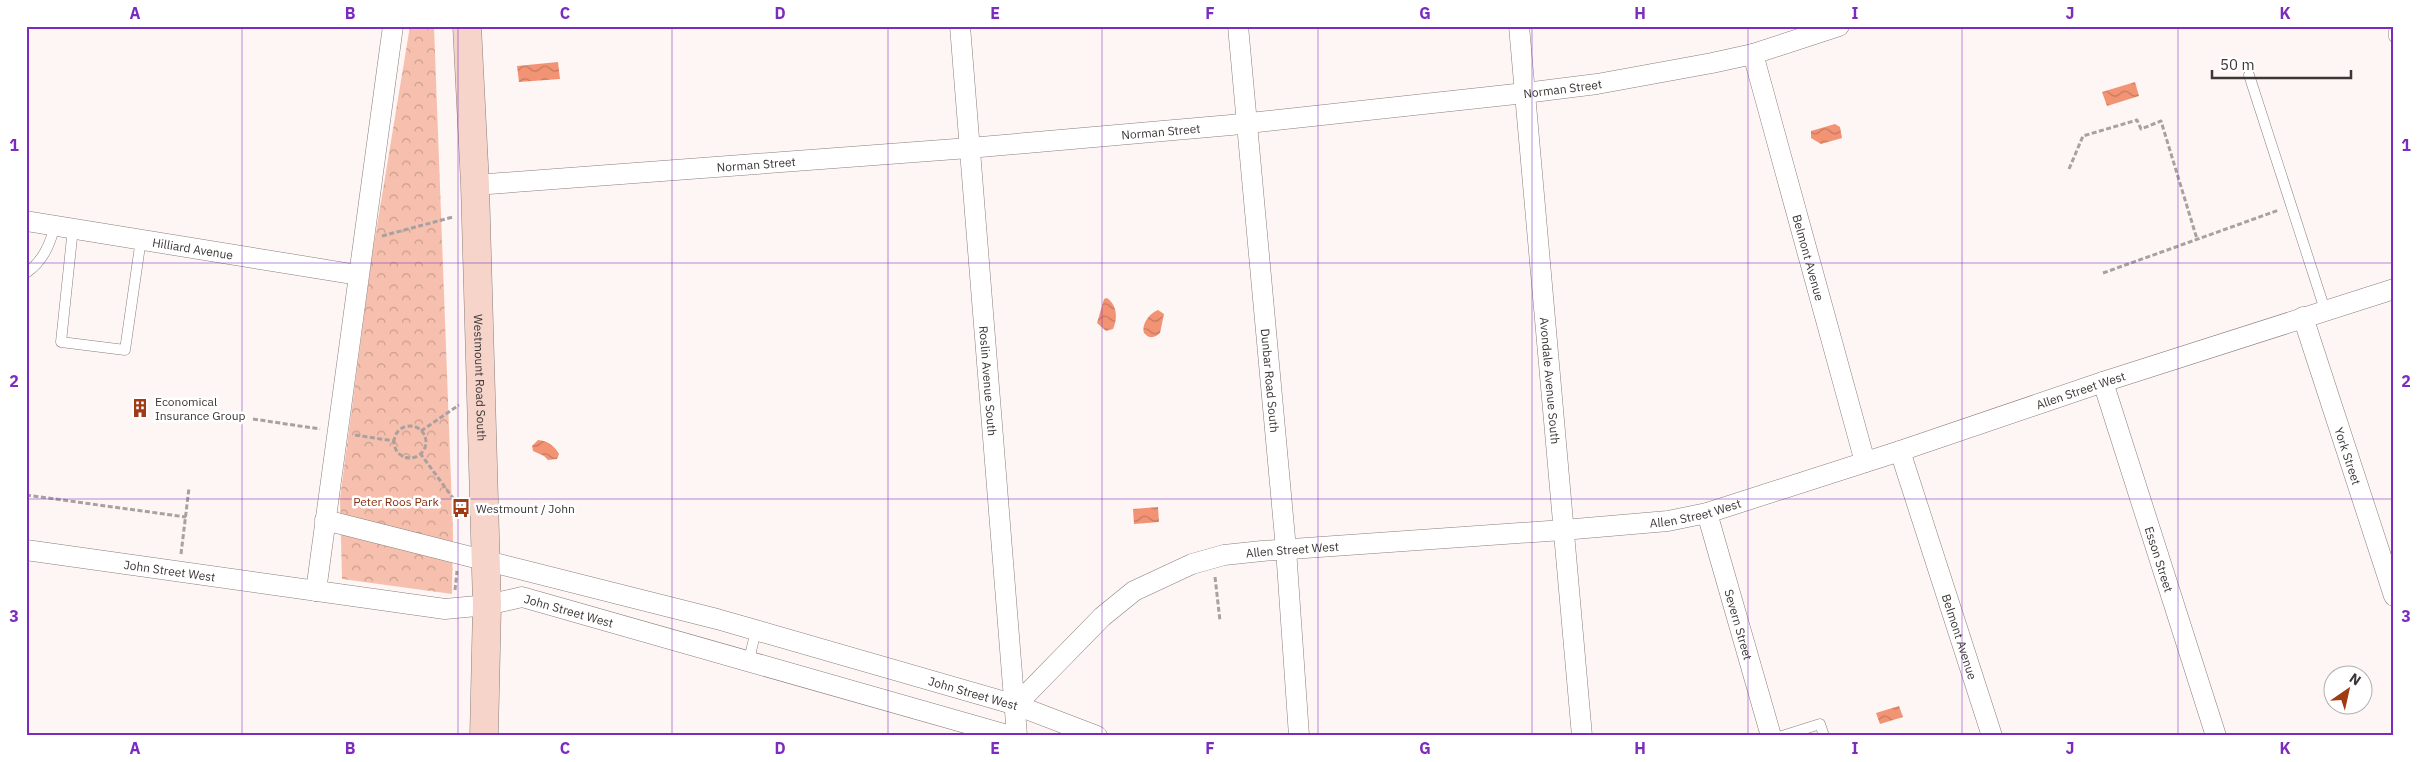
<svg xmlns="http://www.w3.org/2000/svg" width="2420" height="762" font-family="'IBM Plex Sans',sans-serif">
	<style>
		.forest { fill: url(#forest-crowns) }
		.water { fill: url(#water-waves) }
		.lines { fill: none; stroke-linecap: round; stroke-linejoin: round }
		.service-casing { stroke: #8a7e7b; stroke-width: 11 }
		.minor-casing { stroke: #8a7e7b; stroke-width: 21 }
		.secondary-casing { stroke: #8a7e7b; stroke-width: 29 }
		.path { stroke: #a8a1a0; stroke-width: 3; stroke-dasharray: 5 2.5; stroke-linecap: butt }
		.service { stroke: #fff; stroke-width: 10 }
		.minor { stroke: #fff; stroke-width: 20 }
		.secondary { stroke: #f6d4c9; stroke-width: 28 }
		.grid { fill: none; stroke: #7b2cbf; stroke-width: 1; stroke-opacity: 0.55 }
		.labels { text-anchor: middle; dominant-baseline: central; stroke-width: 5; stroke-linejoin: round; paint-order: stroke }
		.street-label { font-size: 12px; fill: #3c3736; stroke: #fff }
		.poi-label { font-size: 12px; fill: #3c3736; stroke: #fff; text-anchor: start }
		.park-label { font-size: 12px; fill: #843010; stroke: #fff }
		.neatline { fill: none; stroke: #7b2cbf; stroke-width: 2 }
		.grid-label { font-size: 16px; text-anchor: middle; font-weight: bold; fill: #7b2cbf }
	</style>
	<defs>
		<pattern id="forest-crowns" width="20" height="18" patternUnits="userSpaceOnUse" patternTransform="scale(1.25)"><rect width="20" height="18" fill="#f7c0ae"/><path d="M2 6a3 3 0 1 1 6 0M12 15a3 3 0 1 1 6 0" fill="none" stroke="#c99d8e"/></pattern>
		<pattern id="water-waves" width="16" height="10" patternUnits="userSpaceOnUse" patternTransform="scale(1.25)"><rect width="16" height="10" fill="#f29374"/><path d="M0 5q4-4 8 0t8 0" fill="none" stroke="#c57960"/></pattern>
	</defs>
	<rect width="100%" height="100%" fill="#fef6f4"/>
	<path class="forest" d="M410 26H434L453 534 452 594 342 579 340 498 372 256Z"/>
	<path class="water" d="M558 62 560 79 519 82 517 66Z
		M2135 82 2139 96 2107 106 2102 92Z
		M1835 124 1840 127 1842 138 1821 144 1811 138V131Z
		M1107 298C1117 305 1118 318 1113 329L1106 331 1097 323 1104 299Z
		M1158 310 1164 314 1160 333C1155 338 1149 339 1144 333 1141 324 1150 313 1158 310Z
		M538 440C547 441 554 445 559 454L557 459 548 460 544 456 533 451 532 446Z
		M1158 507 1159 522 1134 524 1133 509Z
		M1899 706 1903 717 1880 724 1876 713Z"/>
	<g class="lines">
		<g class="service-casing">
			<path id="service" d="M2394 31V37
				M2249 75 2325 310
				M73 228 61 342 125 350 141 239
				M26 273C43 261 50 245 55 225
				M749 660 756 630
				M1782 736 1820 724 1824 736"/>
		</g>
		<g class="minor-casing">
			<g id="minor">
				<path id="s1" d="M960 26 1017 736"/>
				<path id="s2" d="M1238 26 1286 549 1299 736"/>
				<path id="s3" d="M1519 26 1582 736"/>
				<path id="s4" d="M1753 54 1865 462"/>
				<path id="s5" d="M475 185 969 148 1231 125 1525 93 1597 84 1712 63 1753 54 1839 26"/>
				<path id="s6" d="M26 221 358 275"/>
				<path id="s7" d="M2303 317 2394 596"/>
				<path id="s8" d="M2103 382 2216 736"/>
				<path id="s9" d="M1900 451 1992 736"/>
				<path id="s10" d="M1707 513 1771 736"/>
				<path id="s11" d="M325 520 717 619 1016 705 1097 736"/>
				<path id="s12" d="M26 550 445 609 487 605 522 597 1011 736"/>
				<path d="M316 591 393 26"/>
				<path id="s13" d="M1016 705 1102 617 1134 591 1192 564 1224 555 1262 551 1563 530 1668 521 1707 513 1900 451 2103 382 2394 289"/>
			</g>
		</g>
		<g class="secondary-casing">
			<g id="secondary">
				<path id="s14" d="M467 26 475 185 487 605 484 736"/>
			</g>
		</g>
		<path class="path" d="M2069 169 2083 136 2137 120 2141 129 2161 121 2197 239
			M382 236 453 217
			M2103 273 2279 210
			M253 419 320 429
			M394 442a16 16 0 1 1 32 0a16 16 0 1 1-32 0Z
			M421 431 459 405
			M355 435 394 441
			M420 453 458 505H463
			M26 495 186 517
			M181 554 189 488
			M1215 577 1220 621
			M455 590 457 571"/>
		<use href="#service" class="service"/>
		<use href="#minor" class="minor"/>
		<use href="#secondary" class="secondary"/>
	</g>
	<path class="grid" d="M242 26V736M458 26V736M672 26V736M888 26V736M1102 26V736M1318 26V736M1532 26V736M1748 26V736M1962 26V736M2178 26V736M26 263H2394M26 499H2394"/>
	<defs>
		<g id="building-bare" transform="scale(1.5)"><path d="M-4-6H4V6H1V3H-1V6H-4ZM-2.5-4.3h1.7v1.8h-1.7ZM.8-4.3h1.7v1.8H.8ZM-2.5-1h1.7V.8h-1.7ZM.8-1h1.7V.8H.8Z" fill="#a13b13" stroke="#fff" stroke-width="2.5" paint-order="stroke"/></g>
		<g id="bus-bare" transform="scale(1.5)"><path d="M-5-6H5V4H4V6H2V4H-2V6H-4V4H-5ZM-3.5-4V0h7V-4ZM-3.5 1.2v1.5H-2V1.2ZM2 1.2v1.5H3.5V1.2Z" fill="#a13b13" stroke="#fff" stroke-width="2.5" paint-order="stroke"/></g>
	</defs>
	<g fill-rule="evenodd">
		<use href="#building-bare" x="140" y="408"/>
		<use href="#bus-bare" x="461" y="508"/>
	</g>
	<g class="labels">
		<g class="street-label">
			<text stroke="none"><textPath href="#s5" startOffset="1092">Norman Street</textPath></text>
			<text stroke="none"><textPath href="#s5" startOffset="688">Norman Street</textPath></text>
			<text stroke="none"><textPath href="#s5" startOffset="282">Norman Street</textPath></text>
			<text stroke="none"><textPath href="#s6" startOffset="169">Hilliard Avenue</textPath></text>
			<text stroke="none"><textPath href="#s4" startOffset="211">Belmont Avenue</textPath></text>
			<text stroke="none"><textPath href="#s14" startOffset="352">Westmount Road South</textPath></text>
			<text stroke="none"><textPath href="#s1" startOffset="356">Roslin Avenue South</textPath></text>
			<text stroke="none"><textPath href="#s2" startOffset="356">Dunbar Road South</textPath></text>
			<text stroke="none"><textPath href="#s3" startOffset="356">Avondale Avenue South</textPath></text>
			<text stroke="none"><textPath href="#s13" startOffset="1140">Allen Street West</textPath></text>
			<text stroke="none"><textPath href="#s7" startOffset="146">York Street</textPath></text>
			<text stroke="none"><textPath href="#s13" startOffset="735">Allen Street West</textPath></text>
			<text stroke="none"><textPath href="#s13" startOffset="330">Allen Street West</textPath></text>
			<text stroke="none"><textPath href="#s8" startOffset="186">Esson Street</textPath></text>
			<text stroke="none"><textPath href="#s12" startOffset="145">John Street West</textPath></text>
			<text stroke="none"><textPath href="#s12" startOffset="550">John Street West</textPath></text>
			<text stroke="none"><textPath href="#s10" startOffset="116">Severn Street</textPath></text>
			<text stroke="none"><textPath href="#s9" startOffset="195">Belmont Avenue</textPath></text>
			<text stroke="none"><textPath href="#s11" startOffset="671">John Street West</textPath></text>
		</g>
		<g class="poi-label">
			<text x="155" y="401">Economical<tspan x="155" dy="14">Insurance Group</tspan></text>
			<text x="476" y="508">Westmount / John</text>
		</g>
		<g class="park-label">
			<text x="396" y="501">Peter Roos Park</text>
		</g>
	</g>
	<rect width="2420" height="762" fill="none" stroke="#ffffff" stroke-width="55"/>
	<g transform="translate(2348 690) rotate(34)"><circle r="24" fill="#ffffff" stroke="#b1afaf"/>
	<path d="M0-4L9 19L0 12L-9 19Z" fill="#a13b13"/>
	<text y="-8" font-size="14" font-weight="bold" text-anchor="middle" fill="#3c3736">N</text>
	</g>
	<path d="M2212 70v8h139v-8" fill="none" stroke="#3c3736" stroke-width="2.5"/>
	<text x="2220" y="70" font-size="15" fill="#3c3736" stroke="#ffffff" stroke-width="4" paint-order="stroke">50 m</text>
	<rect x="28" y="28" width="2364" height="706" class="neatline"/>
	<g class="grid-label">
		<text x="135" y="19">A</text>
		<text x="350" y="19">B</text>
		<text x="565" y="19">C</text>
		<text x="780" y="19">D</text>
		<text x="995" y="19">E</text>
		<text x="1210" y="19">F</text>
		<text x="1425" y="19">G</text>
		<text x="1640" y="19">H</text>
		<text x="1855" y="19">I</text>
		<text x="2070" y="19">J</text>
		<text x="2285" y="19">K</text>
		<text x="14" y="151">1</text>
		<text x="2406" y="151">1</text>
		<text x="14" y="387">2</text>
		<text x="2406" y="387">2</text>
		<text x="14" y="622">3</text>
		<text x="2406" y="622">3</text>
		<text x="135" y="754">A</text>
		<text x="350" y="754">B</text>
		<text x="565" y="754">C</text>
		<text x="780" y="754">D</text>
		<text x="995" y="754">E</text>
		<text x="1210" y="754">F</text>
		<text x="1425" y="754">G</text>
		<text x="1640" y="754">H</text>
		<text x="1855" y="754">I</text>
		<text x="2070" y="754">J</text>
		<text x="2285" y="754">K</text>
	</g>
</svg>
